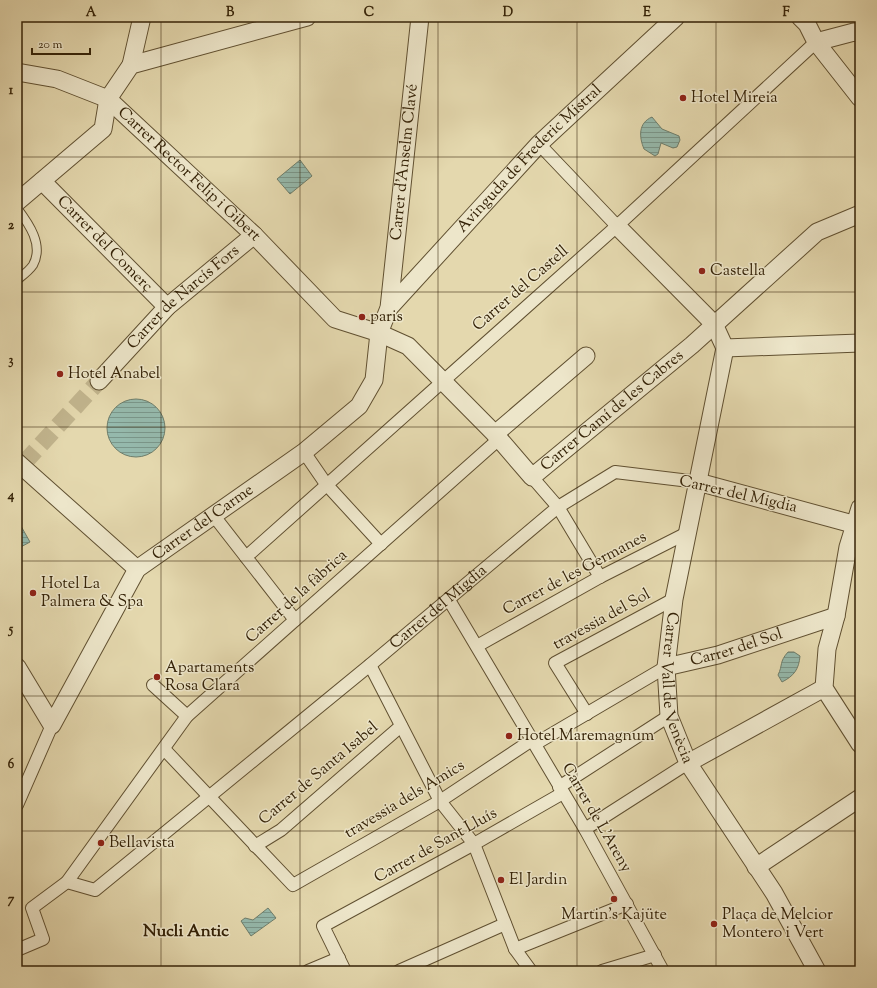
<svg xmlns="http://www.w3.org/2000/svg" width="877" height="988" font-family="'Sorts Mill Goudy',serif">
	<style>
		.water { fill: url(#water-rules); stroke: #6e7d6a }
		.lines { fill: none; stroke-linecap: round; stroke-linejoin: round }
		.minor-tunnel { stroke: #c1b48d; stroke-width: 17; stroke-dasharray: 17 8; stroke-linecap: butt }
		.service-casing { stroke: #605031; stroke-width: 10 }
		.pedestrian-casing { stroke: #605031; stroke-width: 14 }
		.minor-casing { stroke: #605031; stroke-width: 19 }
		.service { stroke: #ede6ca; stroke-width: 8 }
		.pedestrian { stroke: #ede6ca; stroke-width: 12 }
		.minor { stroke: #ede6ca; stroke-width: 17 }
		.grid { fill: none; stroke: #342207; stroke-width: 1; stroke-opacity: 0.55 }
		.poi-dot { fill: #8f2418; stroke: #ede6ca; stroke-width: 1.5 }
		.labels { text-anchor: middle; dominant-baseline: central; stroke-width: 3; stroke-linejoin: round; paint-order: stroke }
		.poi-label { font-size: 16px; fill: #342207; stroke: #ede6ca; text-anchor: start }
		.street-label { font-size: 16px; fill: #342207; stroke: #ede6ca }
		.neighbourhood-label { font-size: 17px; font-weight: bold; fill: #342207; stroke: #ede6ca }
		.neatline { fill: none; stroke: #342207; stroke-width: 1.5 }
		.grid-label { font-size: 13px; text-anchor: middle; font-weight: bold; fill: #342207 }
	</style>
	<defs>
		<pattern id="water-rules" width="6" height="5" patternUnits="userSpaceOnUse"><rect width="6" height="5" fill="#95b9ac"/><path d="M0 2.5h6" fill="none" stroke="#7a968a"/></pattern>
	</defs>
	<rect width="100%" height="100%" fill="#e4d8ae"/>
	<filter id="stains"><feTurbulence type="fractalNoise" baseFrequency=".005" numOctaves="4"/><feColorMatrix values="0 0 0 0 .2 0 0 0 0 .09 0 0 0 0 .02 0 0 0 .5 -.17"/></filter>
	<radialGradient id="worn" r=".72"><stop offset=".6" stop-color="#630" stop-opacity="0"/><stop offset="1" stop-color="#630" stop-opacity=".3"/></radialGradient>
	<path class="water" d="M652 117 662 129 679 136 680 140 677 147 673 148 661 143 658 154 655 156 644 149C639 137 638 123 652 117Z
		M300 160 312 176 290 194 277 179Z
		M107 428a29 29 0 1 1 58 0a29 29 0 1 1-58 0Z
		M17 519 30 542 17 549Z
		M788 652H794L800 656C799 669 794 676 782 682L778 675C783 665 779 662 788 652Z
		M268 908 276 918 251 936 241 921 245 918 253 920Z"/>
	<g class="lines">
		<path class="minor-tunnel" d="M24 463 99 381"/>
		<g class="service-casing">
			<path id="service" d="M17 208C29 224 44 245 33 265 29 271 22 276 17 280"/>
		</g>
		<g class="pedestrian-casing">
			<g id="pedestrian">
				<path d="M539 144 617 226"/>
				<path d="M304 452 326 484 381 544"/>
				<path d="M532 477 558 507 600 577"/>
				<path d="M214 516 295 620"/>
				<path d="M246 557 617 226 816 42"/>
				<path d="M449 600 585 829 663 971"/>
				<path d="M477 646 600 577 689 532"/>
				<path d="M370 665 440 801 474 844 515 949 531 971"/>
				<path d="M153 685 187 716"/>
				<path d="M587 714 555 663 674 599"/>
				<path d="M535 744 666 667"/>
				<path d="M164 749 293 885 440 801 532 740"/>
				<path d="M559 787 669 716"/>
				<path d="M17 805 52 725"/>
				<path d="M585 829 688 763"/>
				<path d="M255 846 281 830 401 726"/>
				<path id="s1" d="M67 882 95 890 370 665 558 507 615 472 698 482"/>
				<path d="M515 949 627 904"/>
				<path d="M17 950 43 939 32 908 67 882 187 716 499 439"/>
				<path d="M308 971 339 958"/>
				<path d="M345 971 323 926 474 844 563 793"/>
				<path d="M399 971 505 924"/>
				<path d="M602 971 655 955"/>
			</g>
		</g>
		<g class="minor-casing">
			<g id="minor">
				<path d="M800 17 807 24 816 42 860 98"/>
				<path d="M816 42 854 32 860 33"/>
				<path d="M131 65 142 17"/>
				<path id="s2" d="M17 72 57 79 108 99 254 235 335 319 379 333 408 346 495 434 532 477 692 345 817 232 860 214"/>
				<path id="s3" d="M42 181 167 307"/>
				<path d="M17 202 103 129 108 99 131 65 307 17"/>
				<path id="s4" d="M617 226 714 324 725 348 674 599 666 667 669 716 688 763 774 893 817 971"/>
				<path id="s5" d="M389 308 539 144 676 17"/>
				<path d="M725 348 860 343"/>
				<path id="s6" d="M99 381 167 307 254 235"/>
				<path d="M495 434 586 356"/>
				<path d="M17 462 137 569"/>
				<path d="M698 482 860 526"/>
				<path d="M860 508 848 547 836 616 827 649 824 688 860 744"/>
				<path id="s7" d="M17 667 52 725 137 569 304 452 359 406 374 380 379 333 389 308 420 17"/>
				<path id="s8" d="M666 667 718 655 836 616"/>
				<path d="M688 763 824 688"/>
				<path d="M756 867 860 798"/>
			</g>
		</g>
		<use href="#service" class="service"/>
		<use href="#pedestrian" class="pedestrian"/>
		<use href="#minor" class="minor"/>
	</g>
	<path class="grid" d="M161 17V971M300 17V971M438 17V971M577 17V971M716 17V971M17 157H860M17 292H860M17 427H860M17 561H860M17 696H860M17 831H860"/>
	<g class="poi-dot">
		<circle cx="683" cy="98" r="4"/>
		<circle cx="702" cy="271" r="4"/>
		<circle cx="362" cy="317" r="4"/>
		<circle cx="60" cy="374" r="4"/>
		<circle cx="33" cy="593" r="4"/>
		<circle cx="157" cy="677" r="4"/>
		<circle cx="509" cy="736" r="4"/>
		<circle cx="101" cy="843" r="4"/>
		<circle cx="501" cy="880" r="4"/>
		<circle cx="614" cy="899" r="4"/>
		<circle cx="714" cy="924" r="4"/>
	</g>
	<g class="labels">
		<g class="poi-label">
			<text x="691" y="98">Hotel Mireia</text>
			<text x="710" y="271">Castella</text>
			<text x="370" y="317">paris</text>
			<text x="68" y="374">Hotel Anabel</text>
			<text x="41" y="584">Hotel La<tspan x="41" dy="18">Palmera &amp; Spa</tspan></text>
			<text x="165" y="668">Apartaments<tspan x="165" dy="18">Rosa Clara</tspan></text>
			<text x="517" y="736">Hotel Maremagnum</text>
			<text x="109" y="843">Bellavista</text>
			<text x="509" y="880">El Jardin</text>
			<text x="614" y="915" text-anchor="middle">Martin's Kajüte</text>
			<text x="722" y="915">Plaça de Melcior<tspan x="722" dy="18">Montero i Vert</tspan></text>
		</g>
		<g class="street-label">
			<text stroke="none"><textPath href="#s5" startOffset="205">Avinguda de Frederic Mistral</textPath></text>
			<text stroke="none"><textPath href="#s7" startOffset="772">Carrer d'Anselm Clavé</textPath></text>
			<text stroke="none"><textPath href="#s2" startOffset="206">Carrer Rector Felip i Gibert</textPath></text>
			<text stroke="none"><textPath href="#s3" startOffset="89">Carrer del Comerç</textPath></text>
			<text transform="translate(521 289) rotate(-41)">Carrer del Castell</text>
			<text stroke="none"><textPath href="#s6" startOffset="119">Carrer de Narcís Fors</textPath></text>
			<text stroke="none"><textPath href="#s2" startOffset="774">Carrer Camí de les Cabres</textPath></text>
			<text transform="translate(738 495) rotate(13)">Carrer del Migdia</text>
			<text stroke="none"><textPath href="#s7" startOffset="326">Carrer del Carme</textPath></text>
			<text transform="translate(575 574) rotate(-28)">Carrer de les Germanes</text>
			<text transform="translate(297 597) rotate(-42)">Carrer de la fàbrica</text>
			<text stroke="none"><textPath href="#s1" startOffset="474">Carrer del Migdia</textPath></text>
			<text transform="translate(602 620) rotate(-29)">travessia del Sol</text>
			<text stroke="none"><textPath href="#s8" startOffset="73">Carrer del Sol</textPath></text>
			<text stroke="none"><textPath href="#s4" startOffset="511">Carrer Vall de Venècia</textPath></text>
			<text transform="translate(319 774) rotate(-40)">Carrer de Santa Isabel</text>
			<text transform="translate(405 800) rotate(-31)">travessia dels Amics</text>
			<text transform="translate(596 818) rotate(60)">Carrer de L'Areny</text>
			<text transform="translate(436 846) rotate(-29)">Carrer de Sant Lluís</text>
		</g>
		<g class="neighbourhood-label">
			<text x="186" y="932">Nucli Antic</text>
		</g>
	</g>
	<rect width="877" height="988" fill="none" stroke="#e4d8ae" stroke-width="44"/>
	<path d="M32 48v6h58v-6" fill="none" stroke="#342207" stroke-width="2"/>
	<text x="38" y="48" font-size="12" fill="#342207" stroke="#ede6ca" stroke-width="3" paint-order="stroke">20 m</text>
	<rect x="22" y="22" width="833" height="944" class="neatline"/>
	<g class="grid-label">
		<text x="91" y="16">A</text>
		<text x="230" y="16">B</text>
		<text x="369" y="16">C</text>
		<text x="508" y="16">D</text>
		<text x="647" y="16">E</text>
		<text x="786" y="16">F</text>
		<text x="11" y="94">1</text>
		<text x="11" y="229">2</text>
		<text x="11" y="364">3</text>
		<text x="11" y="499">4</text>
		<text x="11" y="633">5</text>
		<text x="11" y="768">6</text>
		<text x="11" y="903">7</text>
	</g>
	<rect width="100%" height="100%" filter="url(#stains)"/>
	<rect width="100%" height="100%" fill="url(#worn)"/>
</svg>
